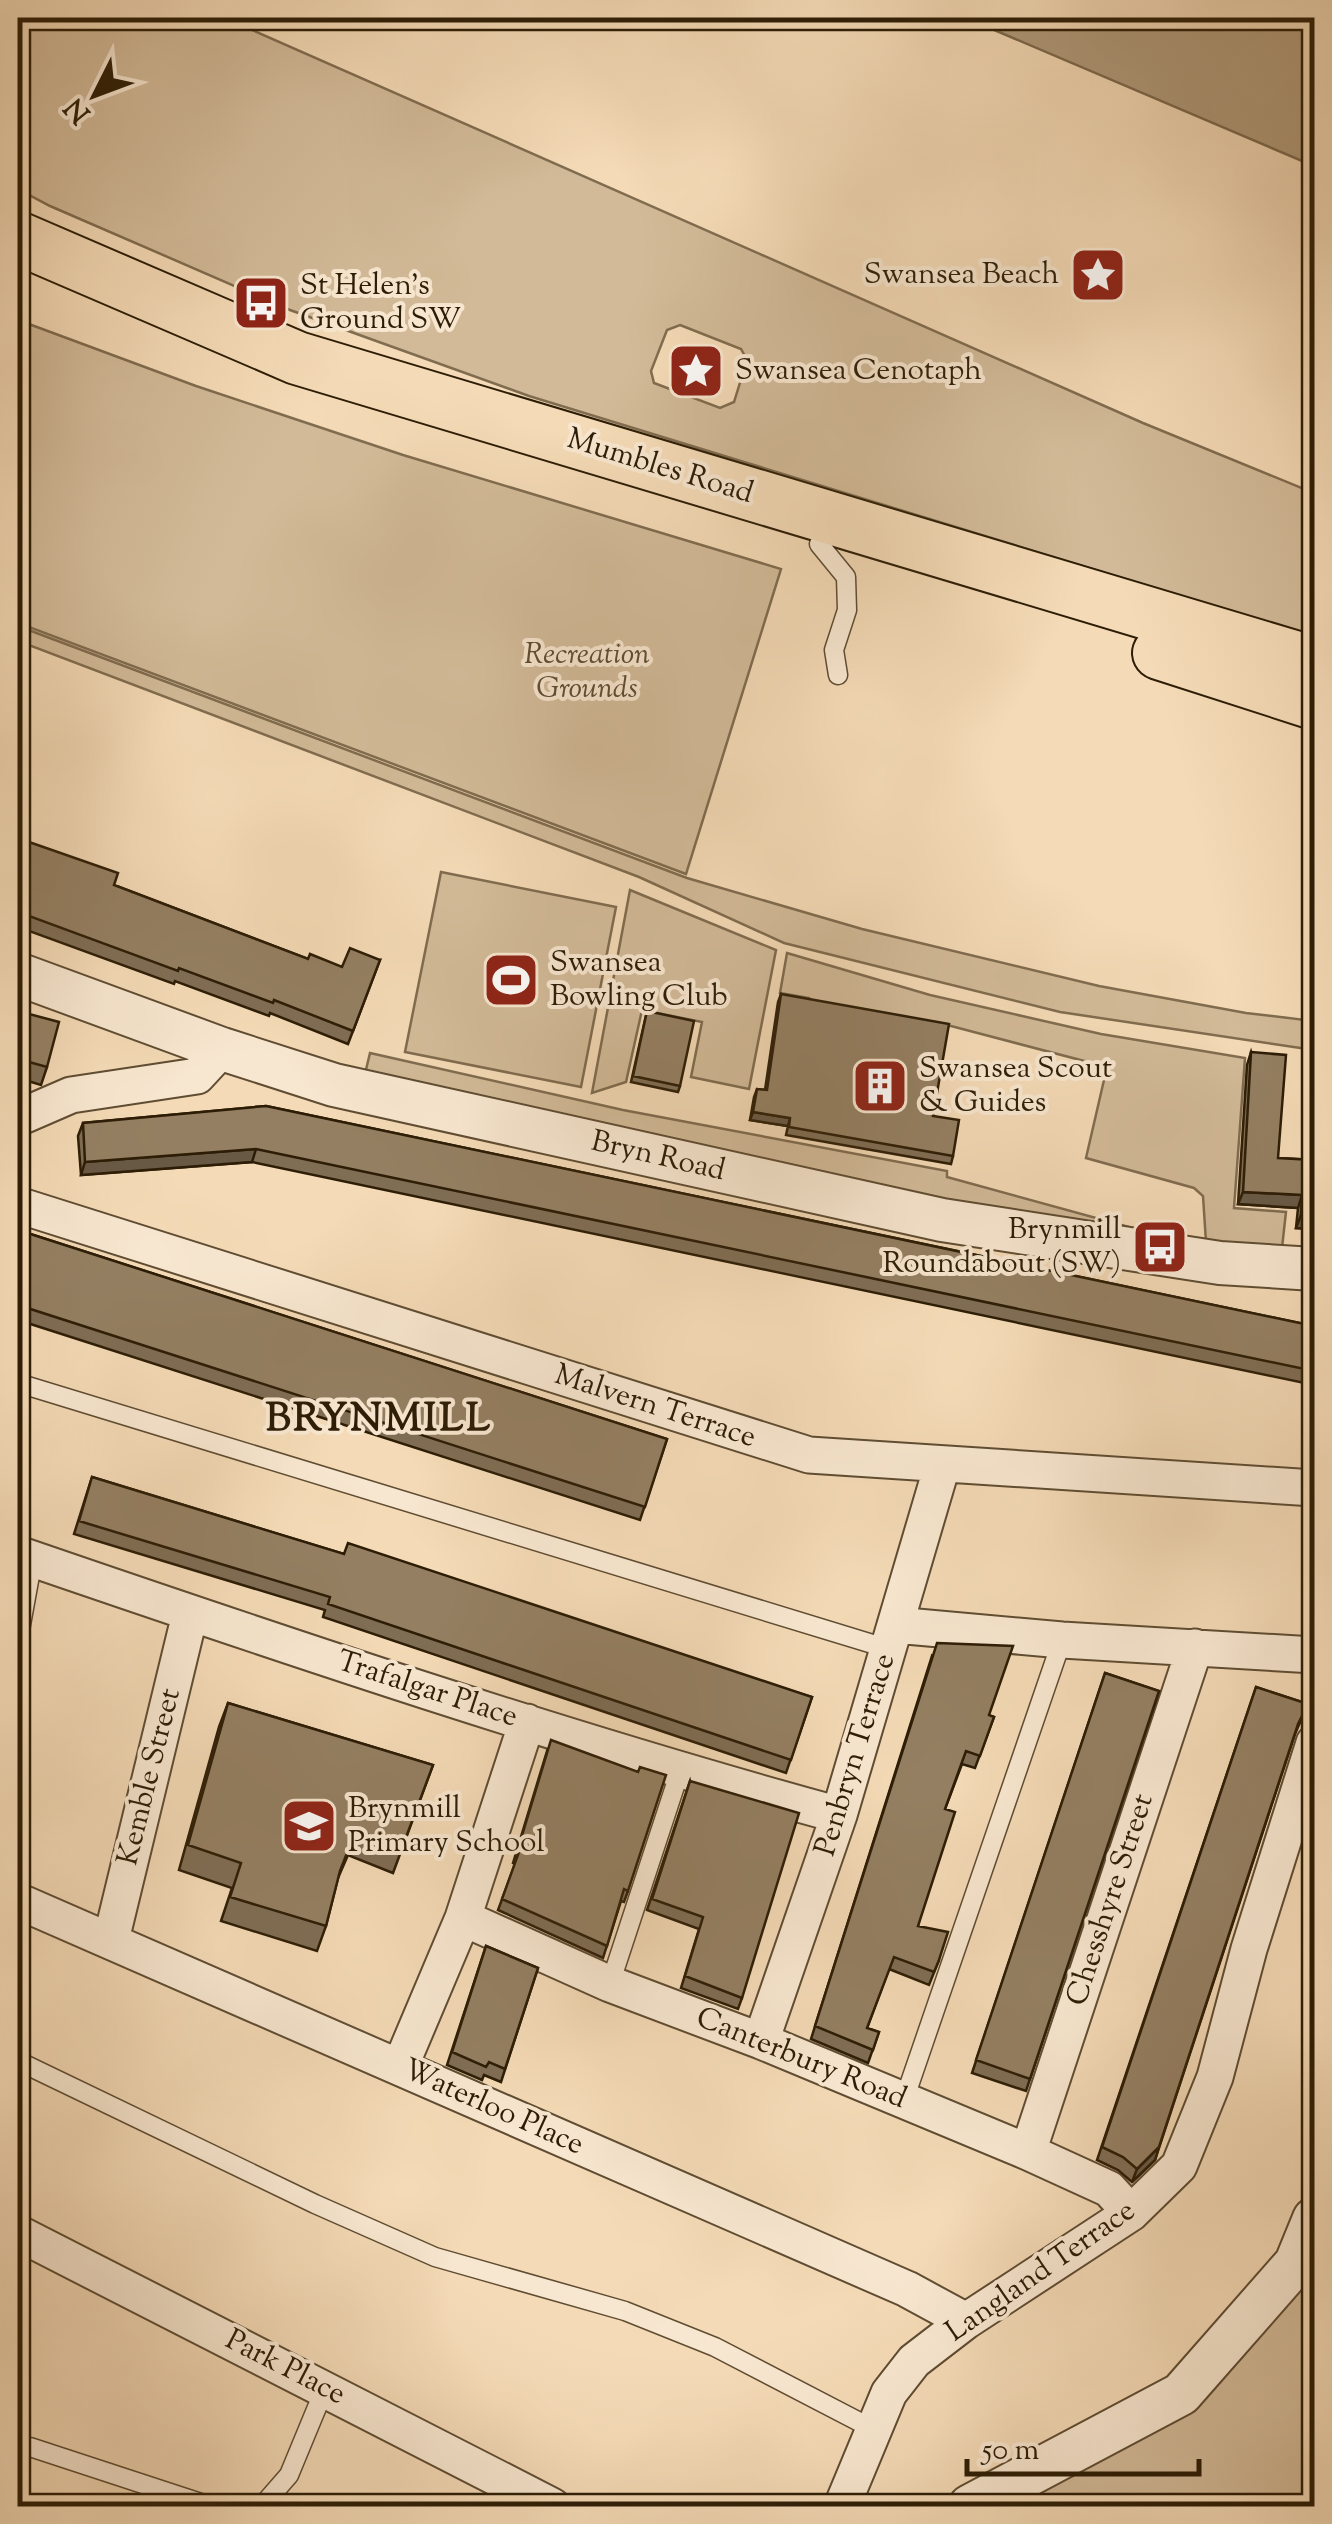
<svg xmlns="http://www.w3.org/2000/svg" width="1332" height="2524" font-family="'Sorts Mill Goudy',serif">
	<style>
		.green { fill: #d2ba98; stroke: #806c4f; stroke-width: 2.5; fill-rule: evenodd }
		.water { fill: #b09a7a; stroke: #7c684c; stroke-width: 2.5 }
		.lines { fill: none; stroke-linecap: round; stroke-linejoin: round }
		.service-casing { stroke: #5f4c32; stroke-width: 21 }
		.minor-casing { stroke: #5f4c32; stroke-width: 39 }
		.tertiary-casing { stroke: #5f4c32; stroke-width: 46 }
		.primary-casing { stroke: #2d1d06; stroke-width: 56 }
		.service { stroke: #f8e7d0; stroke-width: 18 }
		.minor { stroke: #f8e7d0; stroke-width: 35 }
		.tertiary { stroke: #f8e7d0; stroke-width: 42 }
		.primary { stroke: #f4dab6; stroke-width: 52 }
		.wall { fill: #7f6d54; stroke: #2d1d06; stroke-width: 2.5 }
		.shaded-wall { fill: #685945; stroke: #2d1d06; stroke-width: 2.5 }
		.building { fill: #947f62; stroke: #2d1d06; stroke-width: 2.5 }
		.labels { text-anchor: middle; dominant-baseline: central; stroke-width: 8; stroke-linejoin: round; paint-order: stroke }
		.poi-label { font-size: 30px; fill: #2d1d06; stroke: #f8e7d0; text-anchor: start }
		.street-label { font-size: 30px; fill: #2d1d06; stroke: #f8e7d0 }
		.park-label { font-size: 30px; font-style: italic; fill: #5f4c32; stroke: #f8e7d0 }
		.district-label { font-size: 40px; font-weight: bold; letter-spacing: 2.5px; fill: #2d1d06; stroke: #f8e7d0 }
	</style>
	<rect width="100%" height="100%" fill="#f4dab6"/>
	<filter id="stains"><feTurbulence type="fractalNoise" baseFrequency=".002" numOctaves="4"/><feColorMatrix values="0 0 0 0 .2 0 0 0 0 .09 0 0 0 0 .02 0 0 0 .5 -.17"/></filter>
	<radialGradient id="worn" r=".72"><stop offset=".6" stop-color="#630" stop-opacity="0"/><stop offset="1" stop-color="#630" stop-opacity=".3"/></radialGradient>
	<path class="green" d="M18 18H225L1143 423 1314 493V637L529 396 290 310 50 206 18 189ZM680 325 741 349 747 360 734 402 720 408 654 383 651 371 667 330Z
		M18 320 196 386 403 455 781 569 686 874 18 623Z
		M18 626 687 878 862 929 1099 986 1246 1013 1314 1021V1050L1060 1012 784 943 639 877 18 641Z
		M441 872 616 907 581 1087 405 1052Z
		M630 890 776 950 749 1089 691 1077 702 1022 642 1010 626 1082 592 1093Z
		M787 953 930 995 1101 1034 1245 1058 1234 1208 1286 1212 1282 1248 1206 1242 1203 1196 1194 1188 1086 1158 1107 1067 951 1026 840 1008 797 1086 809 998 780 993Z
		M370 1053 623 1110 947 1171V1177L1158 1235 949 1210 364 1078Z
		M1314 2258V2506H991L1033 2492Z"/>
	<path class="water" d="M966 18H1314V166Z"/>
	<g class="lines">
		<g class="service-casing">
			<path id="service" d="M819 544 846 577 847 610 834 650 838 675
				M18 1383 889 1649
				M18 1641 33 1559
				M610 1984 680 1771
				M18 2061 315 2204 435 2257 625 2311 715 2347 873 2429
				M904 2100 1062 1640
				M18 2447H30L210 2506
				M262 2506 289 2475 325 2388"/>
		</g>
		<g class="minor-casing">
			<path id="minor" d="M18 1118 71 1095 197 1076 222 1049
				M18 1205 809 1455 1314 1488
				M18 1554C289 1647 562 1739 839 1815
				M895 1625 1062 1640 1314 1655
				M18 1901 907 2289 966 2321
				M463 1918 610 1984 761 2041 1028 2152 1109 2189 1131 2213
				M111 1940 190 1614
				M761 2041 839 1815 942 1466
				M400 2067 463 1918 527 1722
				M1028 2152 1195 1647
				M18 2233 552 2506
				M842 2506 889 2393 914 2361 966 2321 1131 2213 1179 2166 1215 2077 1249 1949 1314 1743"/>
		</g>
		<g class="tertiary-casing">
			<path id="tertiary" d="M18 974 222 1049 334 1085 942 1220 1220 1263 1314 1269
				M970 2506 1181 2394 1296 2263 1314 2219"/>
		</g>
		<g class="primary-casing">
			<path id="primary" d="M18 238 297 358 1314 663
				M1159 653 1314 703"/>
		</g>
		<use href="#service" class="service"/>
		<use href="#minor" class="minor"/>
		<use href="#tertiary" class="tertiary"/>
		<use href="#primary" class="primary"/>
	</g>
	<path class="wall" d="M18 843 114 885 308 959 342 967 380 960 348 1044 270 1013 269 1016 175 981 174 984 18 927Z
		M781 994 933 1116 953 1156 951 1164 786 1135 788 1126 750 1120 754 1097 757 1089 765 1090 778 1002Z
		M18 1011 47 1067 41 1085 18 1078Z
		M647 1011 680 1086 678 1092 631 1082Z
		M1251 1052 1278 1158 1314 1160V1229L1296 1228 1298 1208 1238 1204 1247 1065Z
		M266 1106 1314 1326V1385L252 1162 81 1175 78 1136 83 1123Z
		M18 1230 667 1439 640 1520 18 1320Z
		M92 1477 812 1697 786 1773 323 1617 325 1610 74 1534Z
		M932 1656 989 1715 994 1717 975 1768 962 1764 945 1809 918 1926 939 1960 929 1985 889 1969 867 2028 879 2032 868 2063 811 2039Z
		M1105 1673 1159 1691 1026 2091 972 2073Z
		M1256 1687 1308 1704 1295 1734 1155 2160 1132 2182 1118 2170 1097 2160Z
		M228 1703 433 1765 393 1873 348 1855 338 1878 326 1926 317 1951 221 1921 232 1888 179 1870 219 1727Z
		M547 1751 628 1891 624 1902 621 1901 603 1958 498 1910 515 1864 513 1863Z
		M690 1781 742 1998 738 2009 681 1988 699 1929 647 1910Z
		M486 1946 538 1968 501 2082 484 2075 482 2080 447 2065Z
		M18 2448 25 2474 20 2487 18 2486Z"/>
	<path class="shaded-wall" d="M753 1112 790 1118 788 1126 750 1120Z
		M256 1149 252 1162 81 1175 85 1162Z
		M1243 1192 1302 1195 1298 1208 1238 1204Z
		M1301 1215 1314 1216V1229L1296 1228Z
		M1159 2147 1155 2160 1132 2182 1137 2169Z"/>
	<path class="building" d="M29 842 118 873 114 885 308 959 310 954 342 967 350 948 380 960 353 1031 274 1000 273 1003 179 968 178 971 18 912V843L28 845Z
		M781 994 949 1024 933 1116 959 1120 953 1156 789 1127 790 1118 753 1112 757 1089 767 1090Z
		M18 1011 59 1022 47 1067 18 1059Z
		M647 1011 694 1021 680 1086 633 1076Z
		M1251 1052 1286 1055 1278 1158 1314 1160V1216L1301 1215 1302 1195 1243 1192Z
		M266 1106 1314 1326V1371L256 1149 85 1162 83 1123Z
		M18 1230 667 1439 645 1507 18 1305Z
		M92 1477 344 1554 348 1543 812 1697 791 1760 328 1604 330 1597 79 1521Z
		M937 1643 1013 1646 989 1715 994 1717 980 1756 966 1751 945 1809 955 1812 918 1926 948 1932 939 1960 934 1972 894 1957 867 2028 879 2032 873 2050 815 2026Z
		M1105 1673 1159 1691 1030 2079 976 2060Z
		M1256 1687 1308 1704 1298 1724 1159 2147 1137 2169 1123 2157 1102 2147Z
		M228 1703 433 1765 402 1848 356 1830 340 1871 326 1926 230 1897 241 1863 188 1845Z
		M551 1740 638 1772 640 1767 666 1775 628 1891 624 1889 607 1946 502 1899 519 1852H517Z
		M690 1781 799 1813 742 1998 685 1976 703 1917 652 1899Z
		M486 1946 538 1968 505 2069 489 2062 486 2067 452 2052Z
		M18 2448 29 2450 25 2474 18 2473Z"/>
	<defs>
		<g id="sight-square" transform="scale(2.875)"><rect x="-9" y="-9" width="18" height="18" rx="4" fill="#8f2418" stroke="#f8e7d0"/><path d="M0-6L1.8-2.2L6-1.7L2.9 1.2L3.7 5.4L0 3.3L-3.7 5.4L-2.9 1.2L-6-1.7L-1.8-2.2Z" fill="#fff"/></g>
		<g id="bus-square" transform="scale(2.875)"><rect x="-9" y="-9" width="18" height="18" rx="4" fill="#8f2418" stroke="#f8e7d0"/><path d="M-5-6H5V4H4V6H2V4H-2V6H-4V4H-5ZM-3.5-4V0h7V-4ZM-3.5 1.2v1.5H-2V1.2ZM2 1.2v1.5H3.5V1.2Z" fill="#fff"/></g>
		<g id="stadium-square" transform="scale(2.875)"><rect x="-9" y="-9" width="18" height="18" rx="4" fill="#8f2418" stroke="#f8e7d0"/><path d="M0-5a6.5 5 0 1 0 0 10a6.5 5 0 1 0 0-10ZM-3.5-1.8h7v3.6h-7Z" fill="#fff"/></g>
		<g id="building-square" transform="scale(2.875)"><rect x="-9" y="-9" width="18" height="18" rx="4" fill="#8f2418" stroke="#f8e7d0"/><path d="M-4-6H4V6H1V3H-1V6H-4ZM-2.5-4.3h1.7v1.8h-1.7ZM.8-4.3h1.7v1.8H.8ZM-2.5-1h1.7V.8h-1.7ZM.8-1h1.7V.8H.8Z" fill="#fff"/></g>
		<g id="school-square" transform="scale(2.875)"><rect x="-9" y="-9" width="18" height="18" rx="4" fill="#8f2418" stroke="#f8e7d0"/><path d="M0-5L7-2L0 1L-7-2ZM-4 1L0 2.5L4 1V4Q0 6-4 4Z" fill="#fff"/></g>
	</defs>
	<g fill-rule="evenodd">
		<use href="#sight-square" x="1098" y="275"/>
		<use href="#bus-square" x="261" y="303"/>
		<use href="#sight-square" x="696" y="371"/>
		<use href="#stadium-square" x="511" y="980"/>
		<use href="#building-square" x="880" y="1086"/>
		<use href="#bus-square" x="1160" y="1247"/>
		<use href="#school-square" x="309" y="1826"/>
	</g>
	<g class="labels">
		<g class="poi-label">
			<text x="1059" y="275" text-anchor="end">Swansea Beach</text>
			<text x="300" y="286">St Helen's<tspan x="300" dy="34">Ground SW</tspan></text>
			<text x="735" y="371">Swansea Cenotaph</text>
			<text x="550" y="963">Swansea<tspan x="550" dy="34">Bowling Club</tspan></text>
			<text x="919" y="1069">Swansea Scout<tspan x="919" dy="34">&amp; Guides</tspan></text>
			<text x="1121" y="1230" text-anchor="end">Brynmill<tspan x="1121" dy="34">Roundabout (SW)</tspan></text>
			<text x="348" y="1809">Brynmill<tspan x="348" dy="34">Primary School</tspan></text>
		</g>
		<g class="street-label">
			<text transform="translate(660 467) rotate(17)">Mumbles Road</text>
			<text transform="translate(658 1157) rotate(13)">Bryn Road</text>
			<text transform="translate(655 1407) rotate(18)">Malvern Terrace</text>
			<text transform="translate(427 1690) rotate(18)">Trafalgar Place</text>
			<text transform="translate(856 1755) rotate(-73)">Penbryn Terrace</text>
			<text transform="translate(150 1777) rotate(-76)">Kemble Street</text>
			<text transform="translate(1111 1900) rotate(-72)">Chesshyre Street</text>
			<text transform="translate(801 2059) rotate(22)">Canterbury Road</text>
			<text transform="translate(493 2108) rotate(24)">Waterloo Place</text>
			<text transform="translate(1041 2272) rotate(-35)">Langland Terrace</text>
			<text transform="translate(285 2368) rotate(27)">Park Place</text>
		</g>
		<g class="park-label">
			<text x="587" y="655">Recreation<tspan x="587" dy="34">Grounds</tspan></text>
		</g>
		<g class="district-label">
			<text x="379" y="1420">BRYNMILL</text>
		</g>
	</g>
	<rect width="1332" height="2524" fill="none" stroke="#f4dab6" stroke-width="60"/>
	<rect x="20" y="20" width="1292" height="2484" fill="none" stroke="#2d1d06" stroke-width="5"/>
	<rect x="30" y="30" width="1272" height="2464" fill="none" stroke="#2d1d06" stroke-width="2.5"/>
	<g transform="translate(95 95) rotate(228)" stroke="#f8e7d0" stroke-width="8" paint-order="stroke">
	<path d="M0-8L18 38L0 25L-18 38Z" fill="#2d1d06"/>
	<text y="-15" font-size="28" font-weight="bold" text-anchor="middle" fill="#2d1d06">N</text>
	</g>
	<path d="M967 2459v15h232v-15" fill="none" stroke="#2d1d06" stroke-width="5"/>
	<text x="982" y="2459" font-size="30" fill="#2d1d06" stroke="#f8e7d0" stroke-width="8" paint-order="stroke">50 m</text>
	<rect width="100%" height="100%" filter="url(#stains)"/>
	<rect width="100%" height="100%" fill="url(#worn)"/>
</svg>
